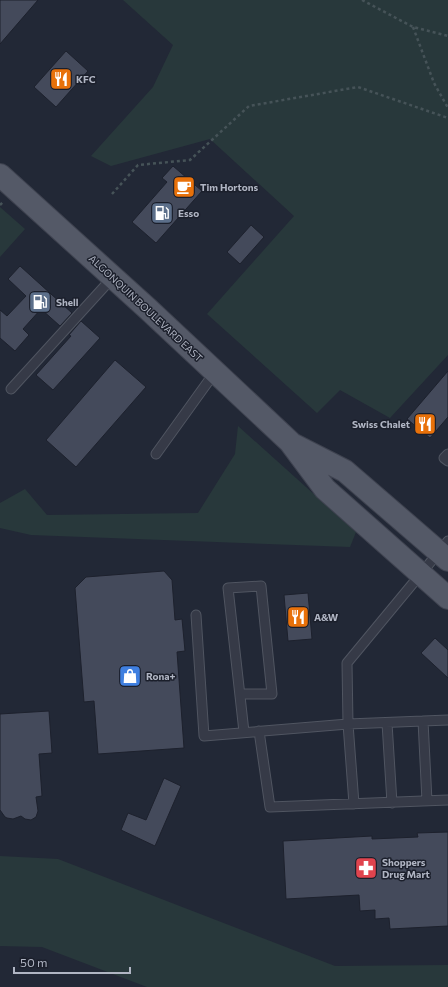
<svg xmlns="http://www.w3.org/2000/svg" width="448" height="987" font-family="Commissioner,sans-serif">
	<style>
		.green { fill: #28383b }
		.building { fill: #444a5b; stroke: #1d212d }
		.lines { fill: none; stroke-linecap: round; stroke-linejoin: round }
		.service-casing { stroke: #505561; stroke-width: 11 }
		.primary-casing { stroke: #3f4350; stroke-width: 24 }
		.path { stroke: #465358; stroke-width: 2.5; stroke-dasharray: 3 3; stroke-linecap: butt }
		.service { stroke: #363a47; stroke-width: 9 }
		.primary { stroke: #545967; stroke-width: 22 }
		.labels { text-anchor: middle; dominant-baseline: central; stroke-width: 3; stroke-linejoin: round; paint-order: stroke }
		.poi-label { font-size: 10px; font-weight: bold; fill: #b0b5c3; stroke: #1b1f2b; text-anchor: start }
		.street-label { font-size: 10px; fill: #b0b5c3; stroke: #1b1f2b }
	</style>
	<rect width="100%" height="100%" fill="#222836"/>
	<path class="green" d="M123 0H448V355L390 418 340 390 317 413 207 314 294 216 210 139 111 166 91 156 153 87 173 45Z
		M0 207 25 229 0 257Z
		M238 426 356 532 350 547 31 535 0 528V503L25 489 47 515 198 513 235 454Z
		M0 856 58 859 335 966 448 965V987H147L42 947 0 946Z"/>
	<path class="building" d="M0 0H38L0 44Z
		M66 51 88 71 56 107 34 87Z
		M173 166 202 191 156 243 132 222 167 182 162 178Z
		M251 225 264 237 240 264 227 252Z
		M20 266 72 313 60 326 41 309 23 329 29 335 15 351 0 338V310L7 316 26 296 8 279Z
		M81 321 100 338 53 390 36 375 71 336 69 335Z
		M115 360 146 387 76 467 46 440Z
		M448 371V417L430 438 407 419Z
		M164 571 172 580 175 620 182 619 185 651 177 652 184 748 98 754 94 701 84 702 75 588 86 577Z
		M308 593 312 639 288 641 284 595Z
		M435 638 448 650V678L421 653Z
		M49 711 52 753 39 754 42 796 36 797 38 811 36 817 31 820 25 819 21 816 13 819 7 818 5 817 0 810V714Z
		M164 778 181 786 155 846 121 830 128 813 146 820Z
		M448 832V926L390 929 389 918 375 919V910L360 911 359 895 286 899 283 841 372 836V839L418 837 417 833Z"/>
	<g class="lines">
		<g class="service-casing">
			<path id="service" d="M11 389 113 277
				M156 454 215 372
				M448 454 444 458 448 461
				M448 541 347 663 348 724 448 720
				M196 615 204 736 348 724 354 804
				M240 694H272L261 586 228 588 244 732
				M423 721 427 801
				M387 723 392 803
				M259 731 270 807 448 800"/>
		</g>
		<g class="primary-casing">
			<path id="primary" d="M0 175 148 309 290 442 325 489 448 598
				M294 445 345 471 448 560"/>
		</g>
		<path class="path" d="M362 0 413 27 448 36
			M413 27 434 83 448 108
			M112 194 138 165 190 160 249 106 358 87 448 118
			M0 205 4 201"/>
		<use href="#service" class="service"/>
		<use href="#primary" class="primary"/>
	</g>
	<defs>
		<g id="restaurant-square" transform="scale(1.15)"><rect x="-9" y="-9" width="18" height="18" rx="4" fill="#e8710a" stroke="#1b1f2b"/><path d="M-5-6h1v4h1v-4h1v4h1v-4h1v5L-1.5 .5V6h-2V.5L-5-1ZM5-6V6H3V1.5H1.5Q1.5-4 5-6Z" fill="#fff"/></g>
		<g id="cafe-square" transform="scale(1.15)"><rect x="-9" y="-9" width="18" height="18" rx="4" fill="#e8710a" stroke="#1b1f2b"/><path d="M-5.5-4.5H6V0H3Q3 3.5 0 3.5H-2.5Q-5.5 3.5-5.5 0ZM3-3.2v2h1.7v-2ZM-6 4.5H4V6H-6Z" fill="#fff"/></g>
		<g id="fuel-square" transform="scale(1.15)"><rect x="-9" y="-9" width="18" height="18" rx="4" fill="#5c6f8a" stroke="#1b1f2b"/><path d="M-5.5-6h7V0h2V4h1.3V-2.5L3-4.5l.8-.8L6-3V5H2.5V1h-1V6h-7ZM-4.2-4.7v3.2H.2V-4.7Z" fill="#fff"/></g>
		<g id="shop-square" transform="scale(1.15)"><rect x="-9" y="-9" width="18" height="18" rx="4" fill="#3f7fe0" stroke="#1b1f2b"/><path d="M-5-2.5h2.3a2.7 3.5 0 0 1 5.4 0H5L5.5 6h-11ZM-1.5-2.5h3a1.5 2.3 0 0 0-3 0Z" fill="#fff"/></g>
		<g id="pharmacy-square" transform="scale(1.15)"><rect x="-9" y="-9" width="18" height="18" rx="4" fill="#e0444e" stroke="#1b1f2b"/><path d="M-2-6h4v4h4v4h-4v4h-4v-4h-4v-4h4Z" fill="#fff"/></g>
	</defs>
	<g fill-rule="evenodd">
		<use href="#restaurant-square" x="61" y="79"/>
		<use href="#cafe-square" x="184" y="187"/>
		<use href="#fuel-square" x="162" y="213"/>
		<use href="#fuel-square" x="40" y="302"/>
		<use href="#restaurant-square" x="425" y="424"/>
		<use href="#restaurant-square" x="298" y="617"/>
		<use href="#shop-square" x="130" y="676"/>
		<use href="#pharmacy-square" x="366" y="868"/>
	</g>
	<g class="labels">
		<g class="poi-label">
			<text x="76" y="79">KFC</text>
			<text x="200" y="187">Tim Hortons</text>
			<text x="178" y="213">Esso</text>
			<text x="56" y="302">Shell</text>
			<text x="410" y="424" text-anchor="end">Swiss Chalet</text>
			<text x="314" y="617">A&amp;W</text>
			<text x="146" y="676">Rona+</text>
			<text x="382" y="862">Shoppers<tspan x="382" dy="12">Drug Mart</tspan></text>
		</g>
		<g class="street-label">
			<text transform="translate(146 308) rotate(43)">ALGONQUIN BOULEVARD EAST</text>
		</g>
	</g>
	<path d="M14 967v6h116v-6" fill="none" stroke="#b0b5c3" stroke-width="2"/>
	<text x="20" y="967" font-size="12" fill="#b0b5c3" stroke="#1b1f2b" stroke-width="3" paint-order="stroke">50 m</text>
</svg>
